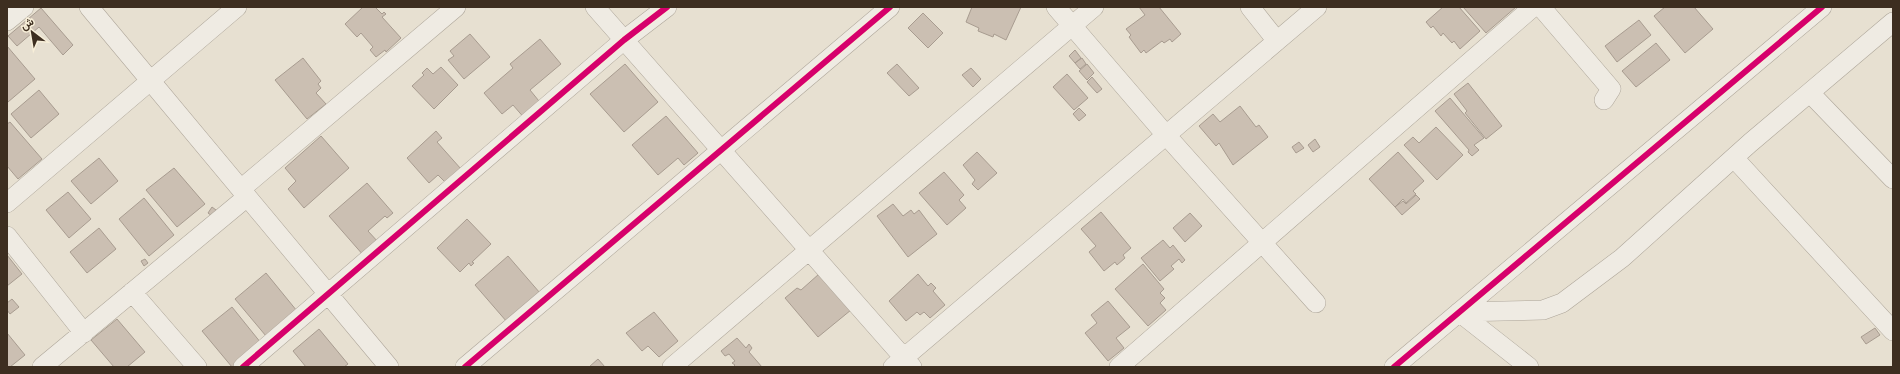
<svg xmlns="http://www.w3.org/2000/svg" width="1900" height="374" font-family="'Crimson Pro',Vazirmatn,serif">
	<style>
		.building { fill: #cbbfb2; stroke: #a89c90 }
		.lines { fill: none; stroke-linecap: round; stroke-linejoin: round }
		.minor-casing { stroke: #ada599; stroke-width: 20 }
		.minor { stroke: #efebe3; stroke-width: 19 }
		.cycleway-casing { stroke: #f7eed8; stroke-width: 8 }
		.cycleway { stroke: #d6006c; stroke-width: 6 }
	</style>
	<rect width="100%" height="100%" fill="#e7e0d1"/>
	<path class="building" d="M363 7H375L382 14 384 12 386 14 382 17 401 38 386 52 385 50 376 57 370 50 373 47 361 33 357 37 345 24Z
		M972 7H1021L1006 40 994 34 993 37 978 31 979 28 966 22Z
		M1139 7H1159L1181 34 1172 42 1170 39 1164 43 1162 41 1146 53 1144 50 1141 53 1129 37 1131 35 1126 29 1145 15Z
		M1443 7H1459L1480 31 1460 49 1454 41 1452 43 1443 33 1441 36 1433 26 1431 28 1426 22Z
		M1463 7H1516L1486 33Z
		M1665 7H1694L1713 29 1685 53 1654 16Z
		M41 8 73 45 63 55 39 27 17 46 8 36Z
		M923 13 943 33 928 48 908 28Z
		M1639 20 1651 35 1617 62 1605 46Z
		M470 34 490 57 464 79 448 60 454 56 450 51Z
		M540 39 561 64 530 90 543 106 526 120 513 105 502 114 484 93 513 68 510 64Z
		M1656 43 1670 60 1636 87 1622 71Z
		M7 46 35 79 8 102 7 100Z
		M1075 50 1081 58 1075 63 1069 56Z
		M303 58 321 81 318 84 321 88 316 93 326 104 307 119 275 80Z
		M1082 58 1086 64 1080 69 1075 63Z
		M625 64 658 102 624 132 590 94Z
		M897 64 919 88 909 96 887 73Z
		M1087 64 1094 73 1087 80 1079 71Z
		M441 67 458 85 434 109 412 86 424 75 422 73 427 68 433 74Z
		M971 68 981 79 973 87 962 75Z
		M1067 74 1088 98 1074 110 1053 87Z
		M1092 77 1102 89 1097 93 1087 82Z
		M1468 83 1502 126 1486 139 1465 113 1467 111 1454 94Z
		M39 90 59 114 31 138 11 114Z
		M1450 98 1484 138 1474 145 1479 150 1472 156 1468 152 1469 150 1435 111Z
		M1240 106 1256 127 1259 125 1268 137 1233 165 1219 143 1216 146 1199 126 1213 114 1220 122Z
		M1079 108 1086 115 1079 121 1073 114Z
		M666 116 698 153 684 165 678 158 658 175 632 145Z
		M10 122 42 159 18 179 7 166V124Z
		M1436 127 1463 155 1437 180 1404 145 1413 137 1419 143Z
		M436 131 442 138 437 142 461 169 446 183 438 175 429 183 407 158Z
		M321 136 349 168 304 208 288 189 296 181 285 168Z
		M1315 139 1320 147 1313 152 1308 145Z
		M1299 142 1304 148 1296 153 1292 147Z
		M977 152 997 173 978 190 972 184 975 180 963 165Z
		M1398 152 1424 181 1413 191 1416 194 1406 203 1403 199 1395 207 1369 179Z
		M99 158 118 181 91 204 71 181Z
		M174 168 205 204 177 227 146 190Z
		M944 172 964 195 959 200 966 208 947 225 919 193Z
		M367 183 393 213 387 218 385 216 368 231 379 243 364 256 329 216Z
		M68 192 91 219 69 238 46 210Z
		M1416 195 1420 199 1402 215 1395 207 1403 201 1406 204Z
		M144 198 174 235 149 256 119 219Z
		M893 204 903 216 911 210 914 214 919 210 937 234 908 257 877 216Z
		M212 207 216 210 212 216 208 213Z
		M1101 212 1131 248 1123 255 1125 258 1117 265 1115 262 1104 271 1089 252 1096 246 1081 229Z
		M1190 213 1202 226 1185 242 1173 228Z
		M467 219 491 244 472 262 474 263 471 266 469 263 460 272 437 248Z
		M99 228 116 249 87 273 70 252Z
		M1163 240 1170 248 1173 245 1185 260 1182 263 1179 259 1171 266 1174 269 1160 281 1141 258Z
		M7 255 22 274 7 286Z
		M508 256 540 293 507 322 475 285Z
		M145 259 148 263 144 266 141 261Z
		M1143 264 1164 289 1160 293 1165 298 1160 303 1166 310 1148 326 1115 289Z
		M266 273 297 311 266 336 235 299Z
		M819 274 851 310 818 337 785 298 797 288 801 290Z
		M918 274 928 286 931 283 936 288 933 291 945 305 930 318 924 312 920 315 917 312 906 321 889 301Z
		M12 299 19 307 10 314 7 310V303Z
		M1108 301 1130 327 1116 338 1124 348 1108 361 1085 333 1097 323 1091 315Z
		M232 307 261 343 232 367 202 331Z
		M654 312 678 341 659 357 648 346 642 351 626 333Z
		M117 319 145 352 127 367H114L91 340Z
		M1875 328 1880 335 1866 344 1861 337Z
		M319 329 348 364 344 367H306L293 351Z
		M7 333 25 355 10 367H7Z
		M737 338 746 348 749 344 752 348 749 352 762 367H733L735 365 732 363 735 361 729 354 725 356 721 351Z
		M598 359 605 367H589Z"/>
	<g class="lines">
		<g class="minor-casing">
			<path id="minor" d="M89 7 389 367
				M595 7 912 367
				M1056 7 1166 135 1316 303
				M1250 7 1277 41
				M1541 7 1611 89 1604 100
				M7 21 24 7
				M1810 93 1893 179
				M1734 158 1893 331
				M241 189 456 7
				M7 203 237 7
				M7 236 84 333
				M132 292 197 367
				M1459 312 1543 310 1562 303 1622 258 1750 143 1893 22
				M1459 312 1529 367
				M42 367 247 197
				M243 367 624 40 667 7
				M465 367 890 7
				M672 367 1094 7
				M893 367 1317 7
				M1119 367 1533 7
				M1394 367 1822 7"/>
		</g>
		<use href="#minor" class="minor"/>
		<g class="cycleway-casing">
			<path id="cycleway" d="M243 367 624 40 667 7
				M465 367 890 7
				M1394 367 1822 7"/>
		</g>
		<use href="#cycleway" class="cycleway"/>
	</g>
	<rect width="1900" height="374" fill="none" stroke="#3d2e20" stroke-width="16"/>
	<g transform="translate(32 32) rotate(329)" stroke="#f7eed8" stroke-width="3" paint-order="stroke">
	<path d="M0-3L7 15L0 10L-7 15Z" fill="#3d2e20"/>
	<text y="-6" font-size="11" font-weight="bold" text-anchor="middle" fill="#3d2e20">ش</text>
	</g>
</svg>
